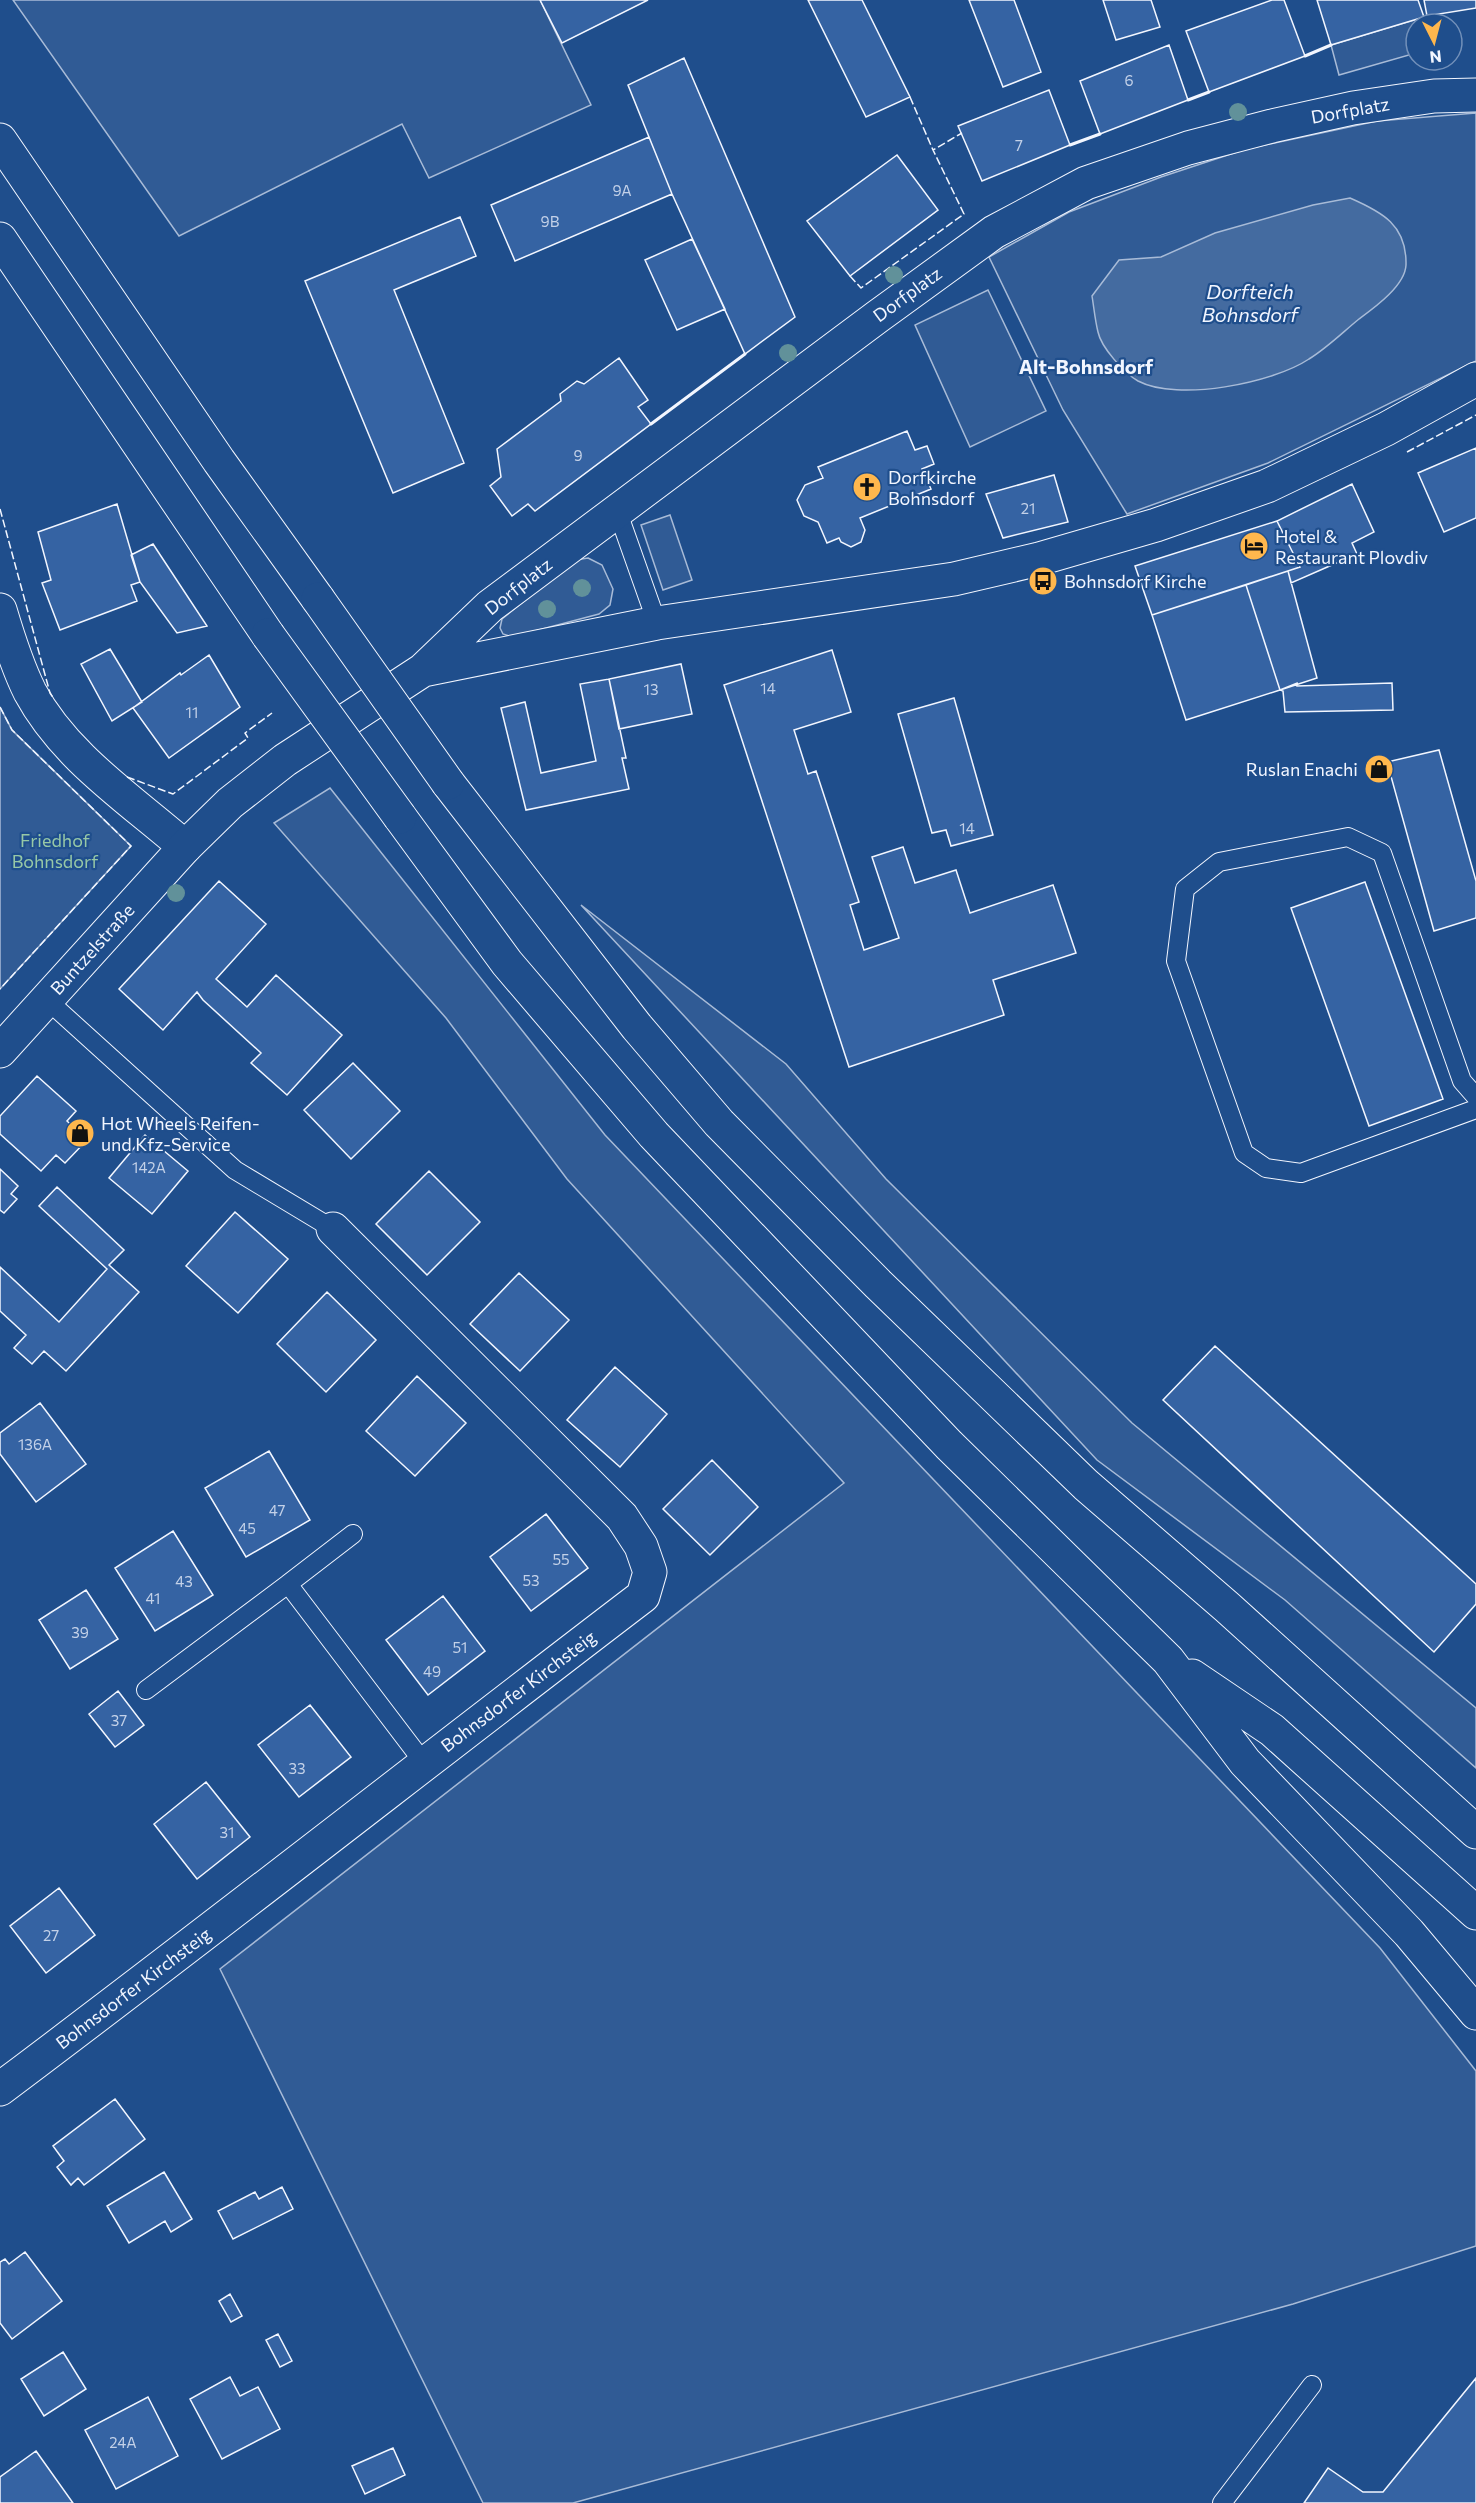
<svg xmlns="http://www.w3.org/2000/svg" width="1476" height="2503" font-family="Commissioner,sans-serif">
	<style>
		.built { fill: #305b95; stroke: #a8bbd7; stroke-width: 1.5 }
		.water { fill: #446ba0; stroke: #a8bbd7; stroke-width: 1.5 }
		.building { fill: #3563a3; stroke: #f2f6ff; stroke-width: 1.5 }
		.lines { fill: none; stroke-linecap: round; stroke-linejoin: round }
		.service-casing { stroke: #f2f6ff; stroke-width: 20 }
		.minor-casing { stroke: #f2f6ff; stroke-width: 35 }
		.tertiary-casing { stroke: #f2f6ff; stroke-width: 35 }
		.motorway-casing { stroke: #f2f6ff; stroke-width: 35 }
		.service { stroke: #1f4e8c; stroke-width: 18 }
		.minor { stroke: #1f4e8c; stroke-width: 33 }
		.tertiary { stroke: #1f4e8c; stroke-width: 33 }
		.motorway { stroke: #1f4e8c; stroke-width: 33 }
		.motorway-bridge-casing { stroke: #f2f6ff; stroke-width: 35; stroke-linecap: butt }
		.motorway-bridge { stroke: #1f4e8c; stroke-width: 33 }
		.fence { stroke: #f2f6ff; stroke-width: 1.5; stroke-dasharray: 8 3; stroke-linecap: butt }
		.wall { stroke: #f2f6ff; stroke-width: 3 }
		.tree { fill: #61919a }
		.labels { text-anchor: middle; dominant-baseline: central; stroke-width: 4.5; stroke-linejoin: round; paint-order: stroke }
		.number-label { font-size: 15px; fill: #c3d1e8 }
		.street-label { font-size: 18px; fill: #f2f6ff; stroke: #1f4e8c }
		.poi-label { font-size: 18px; fill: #f2f6ff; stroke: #1f4e8c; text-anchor: start }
		.park-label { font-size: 18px; fill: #97c8a6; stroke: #1f4e8c }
		.water-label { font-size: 20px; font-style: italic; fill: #f2f6ff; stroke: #1f4e8c }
		.neighbourhood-label { font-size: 20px; font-weight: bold; fill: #f2f6ff; stroke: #1f4e8c }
	</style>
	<rect width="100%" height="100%" fill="#1f4e8c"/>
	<path class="built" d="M13 0H540L591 105 429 178 402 124 179 236Z
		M1424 17 1426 24H1416V53L1339 75 1331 45Z
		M1476 113V361L1268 463 1127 514 1063 410 989 257 1069 212 1161 177 1246 149 1377 121Z
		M988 290 1046 411 970 447 915 325Z
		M670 515 692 580 663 590 641 525Z
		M588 558 602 565 613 589 610 605 599 614 512 637 503 634 500 628 502 619 575 560Z
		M0 707 12 730 131 846 0 989Z
		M330 788 605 1135 1380 1948 1476 2071V2246L1293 2304 573 2503H483L220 1969 844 1483 567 1179 446 1018 274 823Z
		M581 905 786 1064 886 1179 1132 1423 1476 1708V1768L1285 1600 1097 1460Z"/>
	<path class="water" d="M1350 198C1382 212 1407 225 1406 265 1405 286 1374 308 1359 319 1343 332 1327 348 1309 359 1273 383 1178 402 1138 381 1124 373 1101 347 1098 332 1095 320 1094 308 1092 296L1119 260 1161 257 1215 233 1313 205Z"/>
	<path class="building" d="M540 0H648L562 43Z
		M808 0H862L910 97 866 117Z
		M969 0H1014L1041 72 1003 87Z
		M1103 0H1151L1160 27 1116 40Z
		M1272 0H1284L1305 56 1209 92 1186 31Z
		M1317 0H1418L1424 17 1331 45Z
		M1424 0H1476V8L1427 16Z
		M1169 45 1188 100 1100 134 1080 81Z
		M684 58 795 317 745 354 672 194 628 85Z
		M1049 90 1070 145 982 181 958 126Z
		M649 137 672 194 515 261 491 205Z
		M897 155 938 210 850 276 807 221Z
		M460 217 476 256 394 290 464 463 393 493 305 281Z
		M692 239 725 309 677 330 645 260Z
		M619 358 648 400 638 407 651 424 535 511 528 504 512 516 490 486 501 477 497 449 561 401 560 394 577 381 584 384Z
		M907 431 915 450 927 446 934 464 922 469 931 489 860 518 865 530 861 542 851 547 841 542 839 538 827 543 818 522 804 516 797 500 805 485 823 478 818 467Z
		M1476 448V518L1444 532 1418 473Z
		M1054 475 1068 522 1003 538 986 494Z
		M1352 484 1374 532 1352 543 1357 554 1291 583 1288 571 1300 567 1277 521Z
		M117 504 140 582 131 585 137 601 60 630 42 583 51 580 38 532Z
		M1277 521 1300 567 1152 615 1135 566Z
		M153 544 207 626 177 633 140 582 131 555Z
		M1288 571 1317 678 1280 690 1246 585Z
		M1246 585 1280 690 1186 720 1152 615Z
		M110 649 142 702 112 721 81 664Z
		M832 650 851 712 794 730 808 774 816 771 859 902 850 905 864 950 899 938 872 857 903 847 915 883 956 870 970 913 1053 885 1076 953 993 980 1004 1015 849 1067 724 685Z
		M209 655 240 707 169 758 133 708 180 673 181 675Z
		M681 664 692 714 619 729 609 679Z
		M609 679 626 758H622L629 789 526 810 501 708 525 702 541 773 596 761 580 684Z
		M1297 683V686L1392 683 1393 710 1285 712 1283 691 1280 690Z
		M954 698 993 835 951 846 946 830 932 833 898 714Z
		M1439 750 1476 881V918L1434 931 1387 762Z
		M219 881 266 924 216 979 247 1007 276 975 342 1035 287 1095 251 1063 261 1053 203 1000 197 992 163 1030 119 989Z
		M1365 882 1443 1099 1369 1126 1291 908Z
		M353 1063 400 1111 351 1159 304 1110Z
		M37 1076 76 1111 67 1121 87 1140 65 1163 56 1155 41 1171 0 1134V1116Z
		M145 1135 188 1171 152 1214 109 1178Z
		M0 1169 18 1186 11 1194 17 1199 4 1213 0 1210Z
		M429 1171 480 1222 427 1275 376 1224Z
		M57 1187 124 1250 109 1265 139 1292 66 1371 44 1351 32 1364 14 1348 26 1335 0 1311V1267L59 1322 107 1269 39 1206Z
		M235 1212 288 1259 238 1313 186 1266Z
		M519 1273 569 1320 520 1371 470 1324Z
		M327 1292 376 1340 326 1392 277 1344Z
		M1215 1346 1476 1584V1604L1434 1652 1163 1400Z
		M615 1367 667 1414 620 1467 567 1420Z
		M417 1376 466 1423 415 1476 366 1431Z
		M40 1403 86 1464 36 1502 0 1454V1433Z
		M269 1451 310 1520 246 1557 205 1488Z
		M712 1460 758 1507 710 1555 663 1509Z
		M546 1514 588 1568 531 1611 490 1557Z
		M173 1531 213 1595 155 1631 115 1568Z
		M86 1590 118 1639 70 1669 39 1620Z
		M443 1596 485 1651 428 1695 386 1640Z
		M118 1691 144 1725 115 1747 89 1714Z
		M310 1705 351 1757 299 1797 258 1745Z
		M206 1782 250 1837 197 1879 154 1824Z
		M59 1888 95 1935 46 1973 10 1926Z
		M115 2099 145 2139 84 2185 78 2178 71 2185 57 2167 64 2161 53 2146Z
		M164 2172 192 2219 171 2232 165 2221 129 2243 107 2206Z
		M282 2187 293 2209 233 2239 218 2211 255 2192 259 2199Z
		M25 2252 62 2301 12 2339 0 2323V2262L5 2259 9 2264Z
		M230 2294 242 2316 231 2322 219 2301Z
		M278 2334 292 2361 280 2367 266 2340Z
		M63 2352 86 2389 44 2416 21 2379Z
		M230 2377 240 2396 258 2387 280 2429 222 2459 190 2399Z
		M1476 2378V2503H1304L1328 2468 1363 2492H1383Z
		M148 2397 178 2456 116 2489 85 2430Z
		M393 2448 405 2475 365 2494 352 2466Z
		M36 2451 73 2503H0V2477Z"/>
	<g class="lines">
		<g class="service-casing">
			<path id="service" d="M617 510 657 623
				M46 999 235 1170 333 1229
				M1476 1097 1462 1081 1382 853 1348 837 1219 862 1185 889 1176 961 1244 1153 1266 1168 1301 1173 1476 1109
				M288 1584 353 1534
				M146 1690 288 1584 424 1763
				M1222 2503 1312 2385"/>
		</g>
		<g class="minor-casing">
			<path id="minor" d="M0 610C8 637 17 666 30 692 65 757 130 799 185 847
				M0 2089C216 1927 428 1760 643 1596L650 1572 641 1546 622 1517 333 1229"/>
		</g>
		<g class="tertiary-casing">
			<path id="tertiary" d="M423 670 657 623 954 579 1039 559 1156 525 1267 486 1386 429 1476 379
				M0 1051 185 847 230 803 285 760 423 670 490 606 877 317 994 232 1086 183 1188 148 1272 126 1353 108 1434 96 1476 95"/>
		</g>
		<g class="motorway-casing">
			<path id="motorway" d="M0 140 219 461 318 599
				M0 239 268 635
				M448 783 637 1027 719 1123 878 1284 1086 1485 1227 1607 1476 1832
				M400 817 507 963 654 1135 949 1445 1168 1660 1245 1762 1409 1933 1476 2013
				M1192 1676 1272 1730 1476 1913"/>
		</g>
		<use href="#service" class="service"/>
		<use href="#minor" class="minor"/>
		<use href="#tertiary" class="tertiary"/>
		<use href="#motorway" class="motorway"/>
		<g class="motorway-bridge-casing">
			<path id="motorway-bridge" d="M318 599 448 783
				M268 635 400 817"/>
		</g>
		<use href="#motorway-bridge" class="motorway-bridge"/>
		<path class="fence" d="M910 97 933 150
			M850 276 861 288 964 214 933 150 962 133
			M1407 452 1476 415
			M0 509 50 693 54 699
			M0 707 12 730 131 846 0 989
			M127 777 173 794 248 738 245 733 272 713"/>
		<path class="wall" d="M1305 56 1331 45
			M1188 100 1209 92
			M1070 145 1100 134
			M651 424 745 354"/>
	</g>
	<g class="tree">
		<circle cx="1238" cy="112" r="9"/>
		<circle cx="894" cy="275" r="9"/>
		<circle cx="788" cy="353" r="9"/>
		<circle cx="582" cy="588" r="9"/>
		<circle cx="547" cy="609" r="9"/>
		<circle cx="176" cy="893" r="9"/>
	</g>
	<defs>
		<g id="church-disc" transform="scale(1.5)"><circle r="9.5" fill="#ffb74d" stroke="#1f4e8c"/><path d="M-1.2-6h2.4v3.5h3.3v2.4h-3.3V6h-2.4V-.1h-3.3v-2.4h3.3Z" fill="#111"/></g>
		<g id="hotel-disc" transform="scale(1.5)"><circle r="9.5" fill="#ffb74d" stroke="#1f4e8c"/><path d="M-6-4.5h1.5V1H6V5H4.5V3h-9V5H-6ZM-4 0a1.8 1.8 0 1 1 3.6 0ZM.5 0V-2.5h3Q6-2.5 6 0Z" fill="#111"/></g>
		<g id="bus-disc" transform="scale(1.5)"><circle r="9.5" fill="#ffb74d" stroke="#1f4e8c"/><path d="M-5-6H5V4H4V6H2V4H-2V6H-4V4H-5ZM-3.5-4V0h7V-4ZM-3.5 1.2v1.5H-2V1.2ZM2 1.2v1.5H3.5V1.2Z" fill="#111"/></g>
		<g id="shop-disc" transform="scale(1.5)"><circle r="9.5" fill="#ffb74d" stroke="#1f4e8c"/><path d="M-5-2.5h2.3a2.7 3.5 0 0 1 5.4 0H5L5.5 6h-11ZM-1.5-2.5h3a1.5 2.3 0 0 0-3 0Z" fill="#111"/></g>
	</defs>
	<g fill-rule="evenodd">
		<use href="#church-disc" x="867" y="487"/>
		<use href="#hotel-disc" x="1254" y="546"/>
		<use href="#bus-disc" x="1043" y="581"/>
		<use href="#shop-disc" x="1379" y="769"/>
		<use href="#shop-disc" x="80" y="1133"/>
	</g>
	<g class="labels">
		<g class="number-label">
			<text x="1129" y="80">6</text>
			<text x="1019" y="145">7</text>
			<text x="622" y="190">9A</text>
			<text x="550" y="221">9B</text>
			<text x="578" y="455">9</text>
			<text x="1028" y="508">21</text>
			<text x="768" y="688">14</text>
			<text x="651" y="689">13</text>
			<text x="192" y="712">11</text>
			<text x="967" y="828">14</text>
			<text x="149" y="1167">142A</text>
			<text x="35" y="1444">136A</text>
			<text x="277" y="1510">47</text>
			<text x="247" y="1528">45</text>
			<text x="561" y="1559">55</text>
			<text x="531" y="1580">53</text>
			<text x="184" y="1581">43</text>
			<text x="153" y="1598">41</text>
			<text x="80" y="1632">39</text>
			<text x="460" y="1647">51</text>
			<text x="432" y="1671">49</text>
			<text x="119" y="1720">37</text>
			<text x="297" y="1768">33</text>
			<text x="227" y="1832">31</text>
			<text x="51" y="1935">27</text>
			<text x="123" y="2442">24A</text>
		</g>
		<g class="street-label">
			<text transform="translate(1350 110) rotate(-10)">Dorfplatz</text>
			<text transform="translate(907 294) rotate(-36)">Dorfplatz</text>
			<text transform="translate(518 586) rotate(-38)">Dorfplatz</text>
			<text transform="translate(92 949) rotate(-48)">Buntzelstraße</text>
			<text transform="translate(518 1691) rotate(-37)">Bohnsdorfer Kirchsteig</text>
			<text transform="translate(133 1988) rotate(-37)">Bohnsdorfer Kirchsteig</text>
		</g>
		<g class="poi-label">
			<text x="888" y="477">Dorfkirche<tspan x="888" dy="21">Bohnsdorf</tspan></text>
			<text x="1275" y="536">Hotel &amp;<tspan x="1275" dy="21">Restaurant Plovdiv</tspan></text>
			<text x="1064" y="581">Bohnsdorf Kirche</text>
			<text x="1358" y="769" text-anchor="end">Ruslan Enachi</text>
			<text x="101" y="1123">Hot Wheels Reifen-<tspan x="101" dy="21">und Kfz-Service</tspan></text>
		</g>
		<g class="park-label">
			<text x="55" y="840">Friedhof<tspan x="55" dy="21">Bohnsdorf</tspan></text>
		</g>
		<g class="water-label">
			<text x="1250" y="291">Dorfteich<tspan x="1250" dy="23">Bohnsdorf</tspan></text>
		</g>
		<g class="neighbourhood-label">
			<text x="1086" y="366">Alt-Bohnsdorf</text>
		</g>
	</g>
	<g transform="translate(1434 42) rotate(174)"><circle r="28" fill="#1f4e8c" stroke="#7391ba" stroke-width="1.5"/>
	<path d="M0-4.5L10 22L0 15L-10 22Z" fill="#ffb74d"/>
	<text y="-9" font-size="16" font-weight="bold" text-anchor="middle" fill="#f2f6ff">N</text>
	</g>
</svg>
